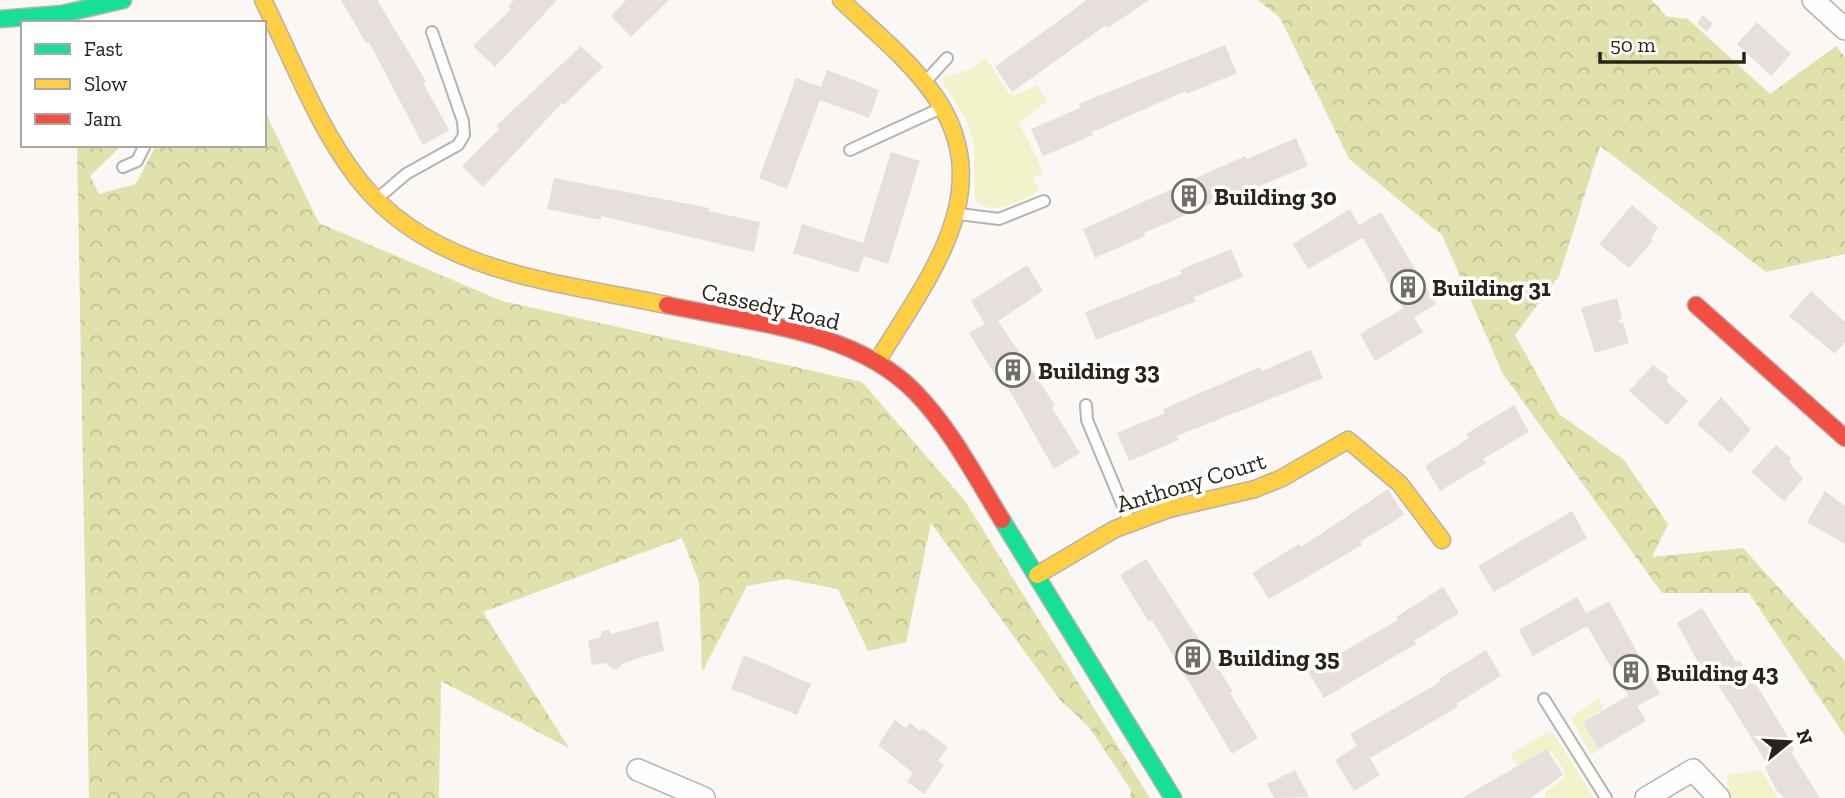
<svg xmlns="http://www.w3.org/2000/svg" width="1845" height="798" font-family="'Zilla Slab',serif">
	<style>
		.green { fill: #f2f3cb }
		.forest { fill: url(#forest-crowns) }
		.building { fill: #e7dfdc }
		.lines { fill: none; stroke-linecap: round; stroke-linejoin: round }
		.lane-casing { stroke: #b7b2ad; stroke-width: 14 }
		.street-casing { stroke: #b7b2ad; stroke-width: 24 }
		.fast-casing { stroke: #b7b2ad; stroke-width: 19 }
		.slow-casing { stroke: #b7b2ad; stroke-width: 19 }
		.jam-casing { stroke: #b7b2ad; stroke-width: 19 }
		.lane { stroke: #fefefe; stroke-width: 10 }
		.street { stroke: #fefefe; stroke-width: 21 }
		.fast { stroke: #16e098; stroke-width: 16 }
		.slow { stroke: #ffcf43; stroke-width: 16 }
		.jam { stroke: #f24e42; stroke-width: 16 }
		.labels { text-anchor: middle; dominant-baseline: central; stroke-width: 7; stroke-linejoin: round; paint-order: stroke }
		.poi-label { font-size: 24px; font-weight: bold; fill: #2b221a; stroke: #fff; text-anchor: start }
		.street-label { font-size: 24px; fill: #2b221a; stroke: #fff }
	</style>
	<defs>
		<pattern id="forest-crowns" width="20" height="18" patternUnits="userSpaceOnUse" patternTransform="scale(1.75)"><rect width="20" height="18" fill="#e1e1ac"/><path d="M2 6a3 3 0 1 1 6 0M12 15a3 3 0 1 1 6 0" fill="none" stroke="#c1c193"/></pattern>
	</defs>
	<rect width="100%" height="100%" fill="#faf7f5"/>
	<path class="green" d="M986 58 1009 94 1017 95 1037 85 1047 101 1019 123 1044 173 1033 178 1039 191C1021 200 990 219 975 199L974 143 965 117 943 83V77L971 69Z
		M1599 698 1604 708 1583 722 1597 748 1607 746 1591 755 1571 718Z
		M1548 732 1554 734 1594 798H1546L1545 793 1564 778V770L1551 751 1517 765 1510 754Z
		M1761 770 1778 798H1733L1727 792V775Z"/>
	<path class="forest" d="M1258 0H1652L1666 16 1688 19 1770 94 1836 46 1845 57V254L1766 272 1600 146 1559 276 1515 335 1559 414 1624 460 1668 524 1652 557 1743 548 1845 661V736L1749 593H1662L1503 374 1442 235 1349 159 1280 18Z
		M264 110 319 223 502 301 862 382 965 501 1150 798H1130L1131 790 1089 727 1060 700 931 523 906 642 868 651 838 589 786 579 747 586 702 672 699 582 682 538 483 612 569 748 441 681 439 798H89L77 145H122L90 176 99 194 136 184 156 145H264Z"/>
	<path class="building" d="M341 0H377L426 81 423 83 449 130 423 145 369 42 366 43Z
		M514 0H557L495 67 473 46 511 9 508 6Z
		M626 0H669L631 37 611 16Z
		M1087 0H1149L1108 28 1106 25 1012 92 995 67Z
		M1703 15 1713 24 1707 32 1697 23Z
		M1757 22 1791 54 1771 76 1737 44Z
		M1225 45 1237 73 1187 94 1186 91 1092 132 1093 135 1043 156 1031 129 1080 108 1079 104Z
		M581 46 603 67 564 105 562 103 483 187 462 166 499 129 496 126Z
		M827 70 879 90 869 118 820 100 787 189 759 178 796 78 821 87Z
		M1296 138 1308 166 1257 187 1256 184 1144 233 1145 236 1095 258 1083 229 1245 156 1247 159Z
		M891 152 920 161 888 264 864 256 858 273 793 253 802 224 863 243Z
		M554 178 709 208 708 211 760 222 754 252 601 216V220L547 209Z
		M1632 205 1658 227 1651 238 1653 241 1629 268 1599 244Z
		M1350 209 1359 225 1381 212 1436 304 1414 317 1423 332 1375 361 1360 334 1403 308 1363 238 1308 269 1293 244Z
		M1231 249 1243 277 1194 297 1196 301 1096 340 1085 312 1182 274 1180 270Z
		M1027 265 1043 291 998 321 1055 405 1052 408 1080 453 1054 469 1002 377 998 380 969 333 985 324 971 301Z
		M1811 291 1845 322V342L1835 354 1789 316Z
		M1617 298 1622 319 1618 320 1620 323 1623 322 1629 343 1595 353 1581 308Z
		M1311 350 1323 378 1177 436 1179 440 1129 461 1117 433 1165 413 1163 409 1260 367 1262 371Z
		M1653 365 1669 377 1666 381 1688 401 1667 425 1629 391Z
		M1721 397 1751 430 1730 453 1697 424Z
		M1514 405 1529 432 1483 459 1486 463 1440 491 1425 466 1469 438 1466 434Z
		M1776 445 1791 458 1789 462 1803 479 1784 501 1751 472Z
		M1388 489 1404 515 1360 542 1362 545 1269 599 1252 573 1299 544 1301 547Z
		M1825 491 1845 506V544L1807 522Z
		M1572 511 1587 538 1494 592 1478 566Z
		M1146 559 1233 691 1230 693 1258 738 1232 754 1152 620 1149 622 1120 575Z
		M1443 587 1459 613 1414 641 1416 644 1324 698 1308 672 1398 620 1396 617Z
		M1577 597 1586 613 1609 601 1660 694 1637 706 1646 721 1598 749 1583 722 1628 696 1587 626 1533 656 1519 630Z
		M1702 608 1736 662 1739 660 1757 686 1784 730 1794 750 1791 752 1820 798H1784L1777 791 1764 766 1767 764 1735 711 1713 677 1711 679 1700 666 1677 623Z
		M658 621 664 651 644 656 622 664 619 668 613 669 605 663 592 665 588 640 600 638 602 631 609 630 612 634Z
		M1486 650 1501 676 1456 704 1458 707 1370 758 1380 775 1354 791 1335 760 1357 746 1350 734 1440 682 1439 679Z
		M744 655 811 684 797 715 731 689Z
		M895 720 906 728 910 723 920 731 922 728 948 747 938 761 944 765 924 794 907 782 913 773 878 745Z
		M1547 749 1563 775 1530 798H1462Z
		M1295 770 1309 797 1274 798 1267 784Z"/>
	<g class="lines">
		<g class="lane-casing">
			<path id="lane" d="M925 82 947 58
				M850 150 939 109
				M123 167 137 161 145 145
				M377 199 406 174 458 145 464 135 463 121 432 32
				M959 214 999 219 1044 201
				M1086 405 1087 420 1130 523
				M1544 699 1606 798"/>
		</g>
		<g class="street-casing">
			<path id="street" d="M1813 0 1845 29
				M638 770 704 798
				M1646 798 1693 770 1719 798"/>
		</g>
		<g class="fast-casing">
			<path id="fast" d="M0 19 62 14 123 0
				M1002 520 1173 798"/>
		</g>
		<g class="slow-casing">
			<path id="slow" d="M263 0C293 60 317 126 358 179 432 274 558 282 667 305
				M841 0C872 30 909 59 934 95 1001 189 928 278 878 360
				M1037 575 1115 529 1169 509 1255 489 1282 478 1348 440 1400 484 1442 540"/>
		</g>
		<g class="jam-casing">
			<path id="jam" d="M667 305C749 323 854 329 915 392 951 429 975 476 1002 520
				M1696 305 1845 438"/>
		</g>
		<use href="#lane" class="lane"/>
		<use href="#street" class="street"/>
		<use href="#fast" class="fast"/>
		<use href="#slow" class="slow"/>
		<use href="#jam" class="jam"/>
	</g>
	<defs>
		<g id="building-ring" transform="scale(1.75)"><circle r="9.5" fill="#fff" stroke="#736d67" stroke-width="1.5"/><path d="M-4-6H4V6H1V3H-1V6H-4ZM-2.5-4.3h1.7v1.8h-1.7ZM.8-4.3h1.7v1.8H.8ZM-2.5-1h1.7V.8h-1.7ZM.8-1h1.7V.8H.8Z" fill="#736d67"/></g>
	</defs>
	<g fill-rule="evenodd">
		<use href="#building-ring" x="1189" y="196"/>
		<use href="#building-ring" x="1408" y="287"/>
		<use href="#building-ring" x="1013" y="370"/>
		<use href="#building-ring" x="1193" y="657"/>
		<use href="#building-ring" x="1631" y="672"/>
	</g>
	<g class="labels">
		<g class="poi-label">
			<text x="1214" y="196">Building 30</text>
			<text x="1432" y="287">Building 31</text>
			<text x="1038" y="370">Building 33</text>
			<text x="1218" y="657">Building 35</text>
			<text x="1656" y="672">Building 43</text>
		</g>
		<g class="street-label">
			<text transform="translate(771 306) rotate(13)">Cassedy Road</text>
			<text transform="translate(1191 482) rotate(-17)">Anthony Court</text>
		</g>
	</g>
	<rect x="21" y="21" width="245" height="126" fill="#ffffff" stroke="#aaa7a3" stroke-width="2"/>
	<rect x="35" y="44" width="35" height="10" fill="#16e098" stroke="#aaa7a3" stroke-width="2"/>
	<text x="84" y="56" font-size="21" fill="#2b221a">Fast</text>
	<rect x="35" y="79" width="35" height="10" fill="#ffcf43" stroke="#aaa7a3" stroke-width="2"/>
	<text x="84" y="91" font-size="21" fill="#2b221a">Slow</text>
	<rect x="35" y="114" width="35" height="10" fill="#f24e42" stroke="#aaa7a3" stroke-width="2"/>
	<text x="84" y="126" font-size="21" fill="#2b221a">Jam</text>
	<g transform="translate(1789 742) rotate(72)" stroke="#ffffff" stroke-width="5" paint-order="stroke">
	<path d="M0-5L12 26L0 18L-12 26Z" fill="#2b221a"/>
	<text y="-10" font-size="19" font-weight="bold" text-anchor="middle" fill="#2b221a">N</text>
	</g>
	<path d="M1600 52v10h144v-10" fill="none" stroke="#2b221a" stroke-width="3.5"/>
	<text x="1610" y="52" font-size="21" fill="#2b221a" stroke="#ffffff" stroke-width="5" paint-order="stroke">50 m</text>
</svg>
